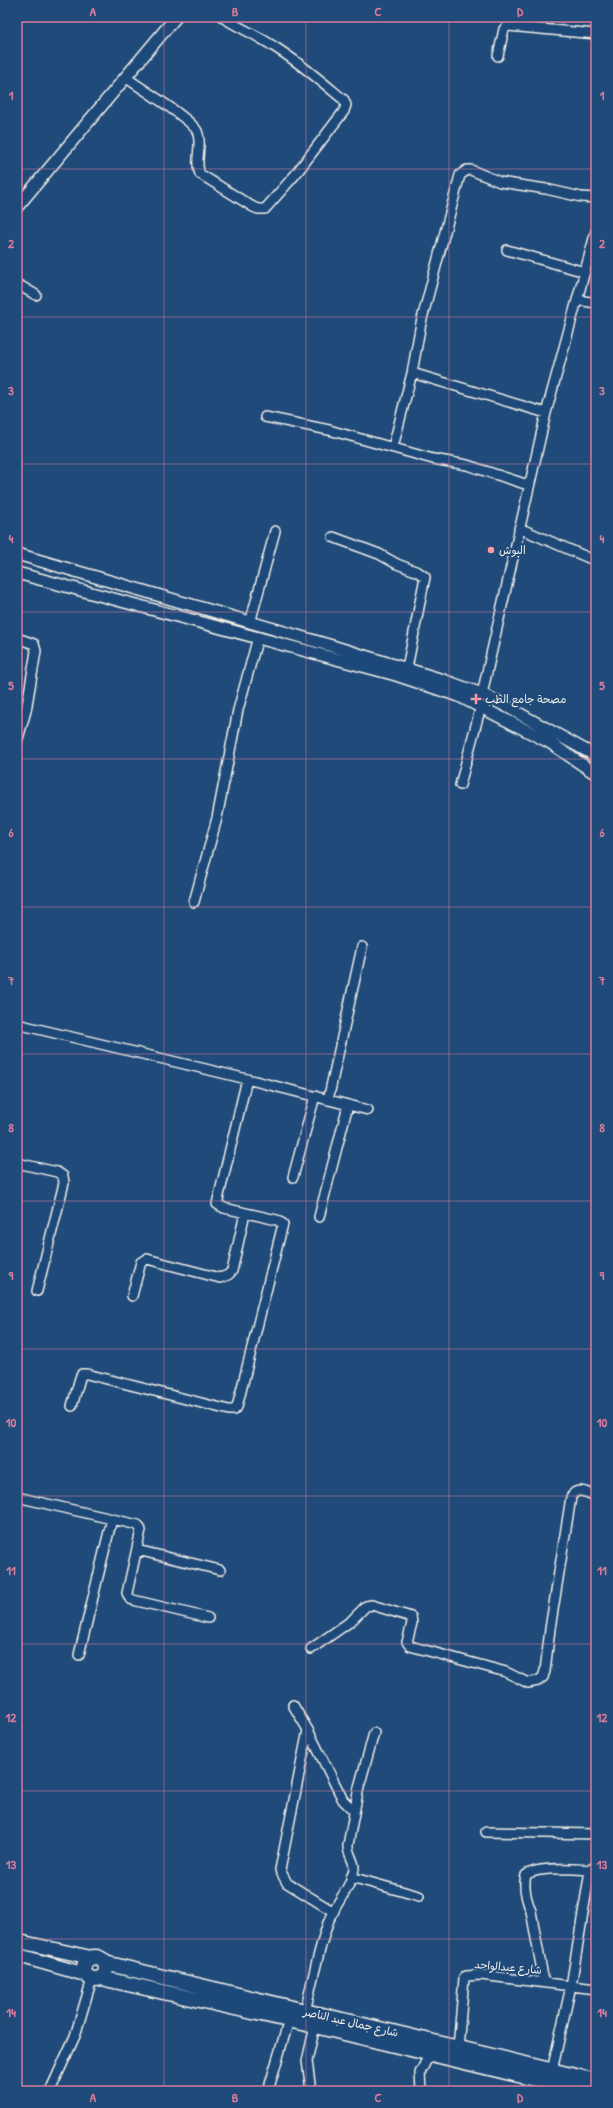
<svg xmlns="http://www.w3.org/2000/svg" width="613" height="2108" font-family="'Patrick Hand','Playpen Sans Arabic',sans-serif">
	<style>
		.lines { fill: none; stroke-linecap: round; stroke-linejoin: round }
		.minor-casing { stroke: #f4f1e8; stroke-width: 12 }
		.tertiary-casing { stroke: #f4f1e8; stroke-width: 14 }
		.secondary-casing { stroke: #f4f1e8; stroke-width: 16 }
		.primary-casing { stroke: #f4f1e8; stroke-width: 17 }
		.minor { stroke: #1f4a7a; stroke-width: 9 }
		.tertiary { stroke: #1f4a7a; stroke-width: 11 }
		.secondary { stroke: #1f4a7a; stroke-width: 13 }
		.primary { stroke: #1f4a7a; stroke-width: 14 }
		.grid { fill: none; stroke: #d87a9a; stroke-width: 1; stroke-opacity: 0.55 }
		.poi-dot { fill: #ff9aa2; stroke: #1f4a7a; stroke-width: 1.5 }
		.labels { text-anchor: middle; dominant-baseline: central; stroke-width: 4; stroke-linejoin: round; paint-order: stroke }
		.poi-label { font-size: 11px; fill: #f4f1e8; stroke: #1f4a7a; text-anchor: start }
		.street-label { font-size: 11px; fill: #f4f1e8; stroke: #1f4a7a }
		.neatline { fill: none; stroke: #d87a9a; stroke-width: 1.5 }
		.grid-label { font-size: 13px; text-anchor: middle; font-weight: bold; fill: #d87a9a }
	</style>
	<rect width="100%" height="100%" fill="#1f4a7a"/>
	<filter id="ink" filterUnits="userSpaceOnUse"><feTurbulence type="fractalNoise" baseFrequency=".025" numOctaves="2"/><feDisplacementMap in="SourceGraphic" scale="8" xChannelSelector="R" yChannelSelector="G"/><feConvolveMatrix kernelMatrix="1 2 1 2 8 2 1 2 1" color-interpolation-filters="sRGB"/></filter>
	<g filter="url(#ink)">
		<g class="lines">
			<g class="minor-casing">
				<path id="minor" d="M498 56 504 29 508 26 596 34
					M125 77C138 86 191 119 197 131 203 144 194 161 200 174L253 207 258 209H265L295 175 344 111 346 105 344 100C321 81 298 61 273 46 257 35 239 28 222 17
					M507 250 585 272
					M17 284 36 295
					M578 300 596 303
					M412 373 546 413
					M265 417 329 430 433 459 467 465 528 485
					M393 447 412 373 421 323 460 175 467 170H471L500 182 546 189 581 197 596 198
					M519 528 596 561
					M333 537 379 554 397 564 418 572 425 577 407 668
					M250 623 275 531
					M17 638 34 644 36 651 26 711 17 742
					M482 694 546 413 596 231
					M460 785 481 706
					M194 902 217 818 238 710 258 637
					M17 1024 247 1079 368 1110
					M328 1100 362 947
					M17 1163 57 1172 63 1176 64 1183 37 1291
					M293 1177 315 1096
					M319 1217 348 1105
					M132 1296 141 1262 147 1259 220 1278 228 1275 232 1271 245 1213
					M72 1406 80 1378 82 1374H87L229 1410H234L237 1407 283 1224 277 1220 224 1208 217 1204 247 1079
					M17 1497 138 1525 141 1530 127 1593 130 1599 133 1600 208 1618
					M137 1550 220 1570
					M311 1649 351 1621 366 1606 372 1605 411 1617 412 1623 407 1642 410 1646 506 1672 528 1683 538 1681 543 1677 545 1671 550 1629 571 1497C577 1486 587 1493 596 1496
					M79 1655 112 1519
					M293 1705 308 1730 343 1800 354 1811
					M308 1730 280 1870 287 1883 334 1912
					M486 1832 596 1834
					M351 1877 419 1896
					M544 1982 531 1911C526 1899 523 1887 526 1875 538 1866 577 1869 591 1870
					M305 2012C312 1982 318 1952 328 1923 334 1904 352 1888 354 1868 354 1859 347 1853 348 1845L359 1787 374 1733
					M458 2048 464 1978 466 1976 481 1975 596 1989
					M552 2071 571 1986 589 1877 591 1870 596 1865
					M50 2091 75 2036 92 1979
					M268 2091 289 2020
					M311 2091 307 2061 315 2026
					M421 2091 420 2073 430 2053"/>
			</g>
			<g class="tertiary-casing">
				<path id="tertiary" d="M17 207 176 17
					M17 554 332 646 443 680 482 694 504 705 596 756
					M17 573 396 675 459 696 549 742 596 774"/>
			</g>
			<g class="secondary-casing">
				<path id="secondary" d="M17 1941 93 1958
					M17 1955 87 1975"/>
			</g>
			<g class="primary-casing">
				<path id="primary" d="M84 1968a11 11 0 1 1 22 0a11 11 0 1 1-22 0Z
					M105 1963 596 2081
					M101 1978 315 2026 585 2091"/>
			</g>
			<use href="#minor" class="minor"/>
			<use href="#tertiary" class="tertiary"/>
			<use href="#secondary" class="secondary"/>
			<use href="#primary" class="primary"/>
		</g>
	</g>
	<path class="grid" d="M164 17V2091M306 17V2091M449 17V2091M17 169H596M17 317H596M17 464H596M17 612H596M17 759H596M17 907H596M17 1054H596M17 1201H596M17 1349H596M17 1496H596M17 1644H596M17 1791H596M17 1939H596"/>
	<g class="poi-dot">
		<circle cx="491" cy="550" r="4"/>
		<path d="M474 693h4v4h4v4h-4v4h-4v-4h-4v-4h4z"/>
	</g>
	<g class="labels">
		<g class="poi-label">
			<text x="499" y="550">البوش</text>
			<text x="485" y="699">مصحة جامع الطب</text>
		</g>
		<g class="street-label">
			<text transform="translate(508 1967) rotate(5)">شارع عبدالواحد</text>
			<text transform="translate(351 2022) rotate(13)">شارع جمال عبد الناصر</text>
		</g>
	</g>
	<rect width="613" height="2108" fill="none" stroke="#1f4a7a" stroke-width="44"/>
	<rect x="22" y="22" width="569" height="2064" class="neatline"/>
	<g class="grid-label">
		<text x="93" y="16">A</text>
		<text x="235" y="16">B</text>
		<text x="378" y="16">C</text>
		<text x="520" y="16">D</text>
		<text x="11" y="100">1</text>
		<text x="602" y="100">1</text>
		<text x="11" y="248">2</text>
		<text x="602" y="248">2</text>
		<text x="11" y="395">3</text>
		<text x="602" y="395">3</text>
		<text x="11" y="543">4</text>
		<text x="602" y="543">4</text>
		<text x="11" y="690">5</text>
		<text x="602" y="690">5</text>
		<text x="11" y="837">6</text>
		<text x="602" y="837">6</text>
		<text x="11" y="985">7</text>
		<text x="602" y="985">7</text>
		<text x="11" y="1132">8</text>
		<text x="602" y="1132">8</text>
		<text x="11" y="1280">9</text>
		<text x="602" y="1280">9</text>
		<text x="11" y="1427">10</text>
		<text x="602" y="1427">10</text>
		<text x="11" y="1575">11</text>
		<text x="602" y="1575">11</text>
		<text x="11" y="1722">12</text>
		<text x="602" y="1722">12</text>
		<text x="11" y="1869">13</text>
		<text x="602" y="1869">13</text>
		<text x="11" y="2017">14</text>
		<text x="602" y="2017">14</text>
		<text x="93" y="2102">A</text>
		<text x="235" y="2102">B</text>
		<text x="378" y="2102">C</text>
		<text x="520" y="2102">D</text>
	</g>
</svg>
